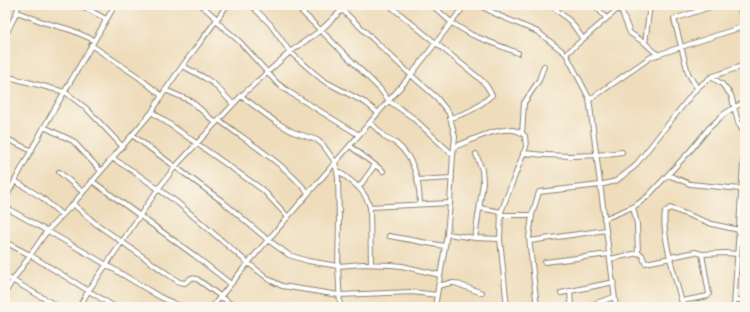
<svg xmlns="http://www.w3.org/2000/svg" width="750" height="312" font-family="'Shantell Sans',sans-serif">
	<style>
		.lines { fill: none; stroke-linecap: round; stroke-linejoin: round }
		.minor-casing { stroke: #8c8472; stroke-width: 6 }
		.minor { stroke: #fff; stroke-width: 4 }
	</style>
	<rect width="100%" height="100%" fill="#fbf7ec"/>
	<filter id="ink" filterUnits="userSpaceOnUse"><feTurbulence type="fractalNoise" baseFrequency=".025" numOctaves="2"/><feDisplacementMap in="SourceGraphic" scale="8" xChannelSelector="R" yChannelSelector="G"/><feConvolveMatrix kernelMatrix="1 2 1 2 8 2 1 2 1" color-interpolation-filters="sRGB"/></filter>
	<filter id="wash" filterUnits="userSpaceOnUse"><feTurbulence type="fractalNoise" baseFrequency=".012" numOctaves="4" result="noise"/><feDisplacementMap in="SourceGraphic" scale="16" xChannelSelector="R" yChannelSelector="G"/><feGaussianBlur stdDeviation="0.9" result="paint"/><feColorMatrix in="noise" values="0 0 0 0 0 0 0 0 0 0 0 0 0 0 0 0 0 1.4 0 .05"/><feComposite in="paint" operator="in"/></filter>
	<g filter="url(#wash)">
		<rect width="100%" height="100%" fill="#eedcba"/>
	</g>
	<g filter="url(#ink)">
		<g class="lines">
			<g class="minor-casing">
				<path id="minor" d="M80 5 106 19
					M201 5 217 19
					M251 5 270 24 290 52 313 72 324 81 366 103 378 113
					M295 5 380 89 389 101 412 117 453 155 450 203 447 234 435 307
					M337 5 411 75 436 97 449 113 455 137 453 155
					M389 5 479 78 486 85 492 95C477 108 469 113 450 118
					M432 5 452 23 472 35 518 53
					M479 5 500 16 538 32 566 54 589 98 616 307
					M551 5 571 22 583 39 566 54
					M595 5 606 18
					M619 5 630 33 645 43 658 55
					M739 5 745 26
					M17 12 43 22 71 30 94 40
					M216 21 240 42 277 83 289 92 359 135
					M5 36 17 12 18 5
					M583 39 620 7
					M645 43 650 5
					M91 45 137 76 161 95
					M183 66 205 78 214 84 233 104
					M5 76 65 92 87 109 122 146
					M711 77 722 84 731 95 738 122 745 135
					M697 88 688 73 674 19 716 5
					M165 90 191 101 216 123
					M241 96 276 122 293 132 317 140 323 145 335 162 338 178 339 220 338 266 340 307
					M589 100 651 57 745 26
					M152 112 263 190 288 217
					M219 120C249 143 284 163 308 193
					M370 123C376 127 380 133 386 138 389 140 394 141 397 144 415 159 419 181 420 203
					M44 127 73 141 101 171
					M522 134 524 103 539 80 544 66
					M132 135 222 201 268 240 289 255 308 261 338 266 363 264 391 265 402 266 440 275
					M5 138 32 151
					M350 146 383 171
					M454 147C471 141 510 119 525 136L526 147 501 212 500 239
					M523 153C556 157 589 157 622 152
					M112 158 133 171 178 203 248 263 270 280 282 286 339 295 412 292 437 295
					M337 170C352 182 364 188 370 207L450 203
					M59 172 83 192
					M668 175 690 184 741 189
					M418 180 452 178
					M15 181 41 197 62 215
					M92 181 194 255 231 284
					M359 187 375 165
					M5 199 44 127 115 5
					M73 204 95 223 179 282 185 283 191 278 197 279 235 307
					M5 207 95 258 160 297 182 307
					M370 207 371 264
					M633 207 637 224 638 253
					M480 208 501 212
					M500 215H532
					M604 219 635 206 647 197 690 151 709 128 724 114 735 107 745 102
					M447 234 475 238 500 239 507 307
					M389 236 444 246
					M475 238 483 182 482 170 476 154
					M530 241 606 230
					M5 242 30 255 115 307
					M671 257 695 252 702 254 727 253 737 254
					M610 259 638 253 642 255 645 263 671 258
					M545 262 609 254
					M5 276 59 307
					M438 286 450 283H455L482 293
					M570 291 571 307
					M5 293 13 280 47 231 73 204 152 112C173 74 203 41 227 5
					M561 293 614 282
					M735 300H743L745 299
					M682 301 708 296 709 294 702 254
					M79 307 89 290 158 189 175 167 241 96 290 52 321 30 347 5
					M212 307 248 263 411 75 465 5
					M252 307 254 306 256 307
					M537 307 529 238 532 215 539 192 600 185 616 181 634 167 697 88 711 77 745 65
					M585 307 614 297
					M683 307C677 282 661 236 665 212L670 208 712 224 739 230
					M734 307 743 163 745 153"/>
			</g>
			<use href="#minor" class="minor"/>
		</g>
	</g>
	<rect width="750" height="312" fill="none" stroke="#fbf7ec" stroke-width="20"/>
</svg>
